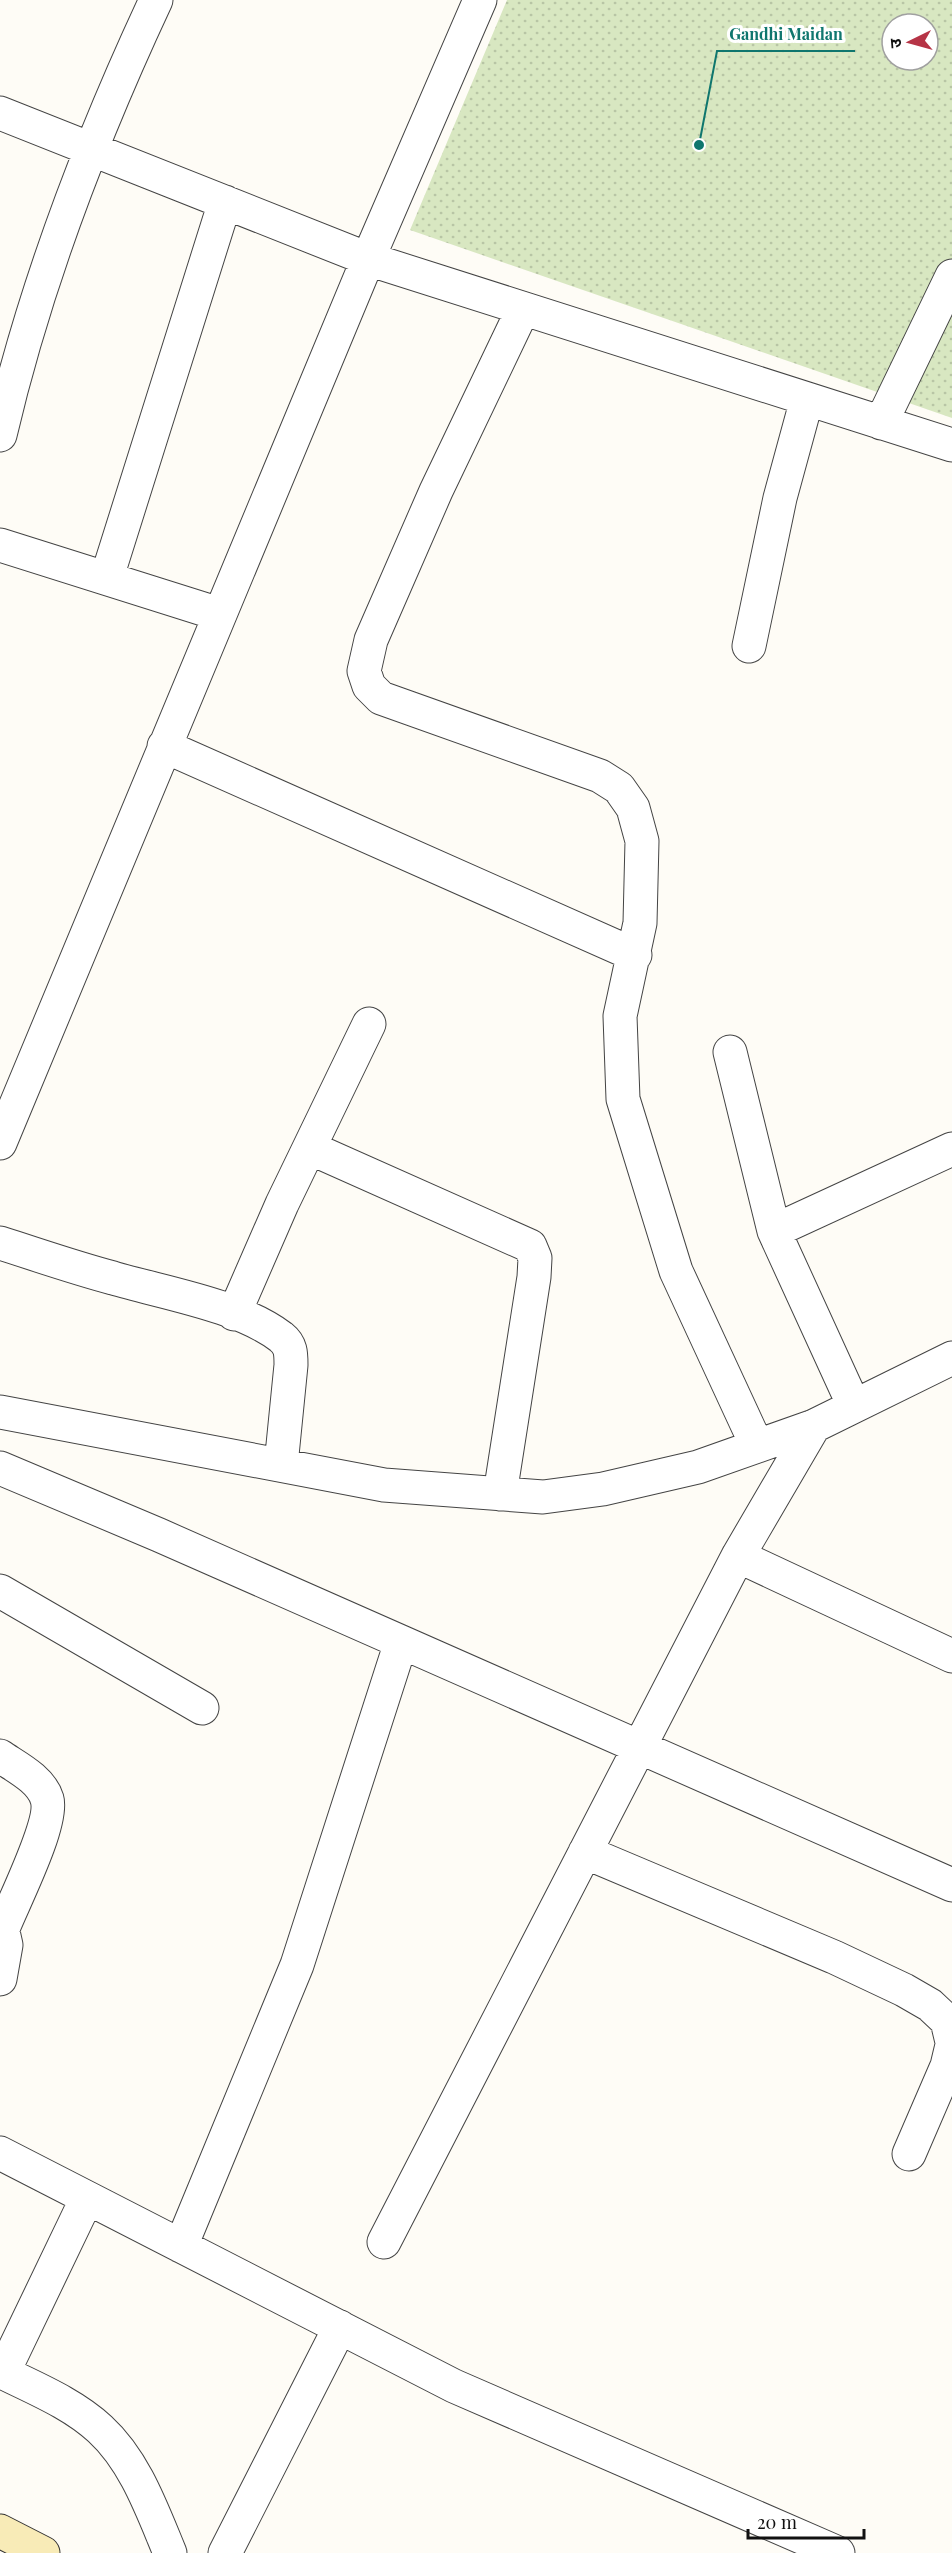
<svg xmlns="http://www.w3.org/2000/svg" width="952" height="2553" font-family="'Playfair Display','Noto Sans Devanagari',serif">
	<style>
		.park { fill: url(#park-dots); fill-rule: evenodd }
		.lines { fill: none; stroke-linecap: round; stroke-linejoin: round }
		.street-casing { stroke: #444; stroke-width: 35 }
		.secondary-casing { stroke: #333; stroke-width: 35 }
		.street { stroke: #fff; stroke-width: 33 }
		.secondary { stroke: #f8ebb7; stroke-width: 33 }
		.leader { fill: none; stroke: #0f766e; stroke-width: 2 }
		.callout-dot { fill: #0f766e; stroke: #fff; stroke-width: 2 }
		.callout-label { font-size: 16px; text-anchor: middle; font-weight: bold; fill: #0f766e; stroke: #fff; stroke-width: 6; stroke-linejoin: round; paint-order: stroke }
	</style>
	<defs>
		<pattern id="park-dots" width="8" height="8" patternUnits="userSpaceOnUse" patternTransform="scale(1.5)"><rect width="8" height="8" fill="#d8e7c1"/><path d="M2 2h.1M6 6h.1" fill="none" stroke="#b8c5a5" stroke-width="1.8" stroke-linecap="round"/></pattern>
	</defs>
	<rect width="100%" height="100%" fill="#fefcf6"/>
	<path class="park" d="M507 0H952V418L410 230ZM892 24H928V60H892Z"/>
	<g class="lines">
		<g class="street-casing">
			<path id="street" d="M0 113 368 259 952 445
				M523 309 436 491 371 640 364 671 369 686 381 698 600 776 619 788 633 808 642 841 640 923 620 1016 623 1099 676 1271 757 1446
				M881 423 952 276
				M0 435C35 285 91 139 156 0
				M0 545 219 614
				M107 577 225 202
				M749 646 780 498 807 399
				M164 746 635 955
				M730 1052 774 1231 854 1406
				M0 1143 368 259 480 0
				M310 1148 530 1246 535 1258 534 1277 500 1494
				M774 1231 952 1149
				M0 1243C38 1255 75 1268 113 1278 164 1293 239 1305 281 1337 291 1345 291 1353 291 1365L281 1465
				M234 1314 282 1204 369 1024
				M0 1412 384 1485 543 1497 603 1489 698 1467 814 1426 952 1358
				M0 1468 159 1535 952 1885
				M738 1556 952 1656
				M0 1591 202 1708
				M0 1756C16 1767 41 1779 47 1799 54 1822 14 1901 4 1926
				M585 1852 834 1957 904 1990 930 2005 947 2021 952 2042
				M0 1918 6 1945 0 1979
				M0 2153 454 2386 838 2553
				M909 2154 947 2066 952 2045
				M384 2242 738 1556 814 1426
				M181 2246 297 1965 401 1642
				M0 2371C34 2388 72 2403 100 2429 135 2461 152 2510 170 2553
				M3 2373 87 2198
				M225 2553 340 2327"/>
		</g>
		<g class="secondary-casing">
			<path id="secondary" d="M0 2531 43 2553"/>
		</g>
		<use href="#street" class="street"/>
		<use href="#secondary" class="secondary"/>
	</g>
	<path class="leader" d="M699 145L717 51H855"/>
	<circle class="callout-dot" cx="699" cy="145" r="6"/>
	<g class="callout-label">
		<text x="786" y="40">Gandhi Maidan</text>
	</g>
	<g transform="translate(910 42) rotate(265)"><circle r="28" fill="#ffffff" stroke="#a0a0a0" stroke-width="1.5"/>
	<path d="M0-4.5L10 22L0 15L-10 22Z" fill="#b63446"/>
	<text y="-9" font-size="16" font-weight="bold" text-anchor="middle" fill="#111111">उ</text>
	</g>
	<path d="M748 2529v9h116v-9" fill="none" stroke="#111111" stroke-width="3"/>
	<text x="757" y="2529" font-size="18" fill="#111111" stroke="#ffffff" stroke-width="4.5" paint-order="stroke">20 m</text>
</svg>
